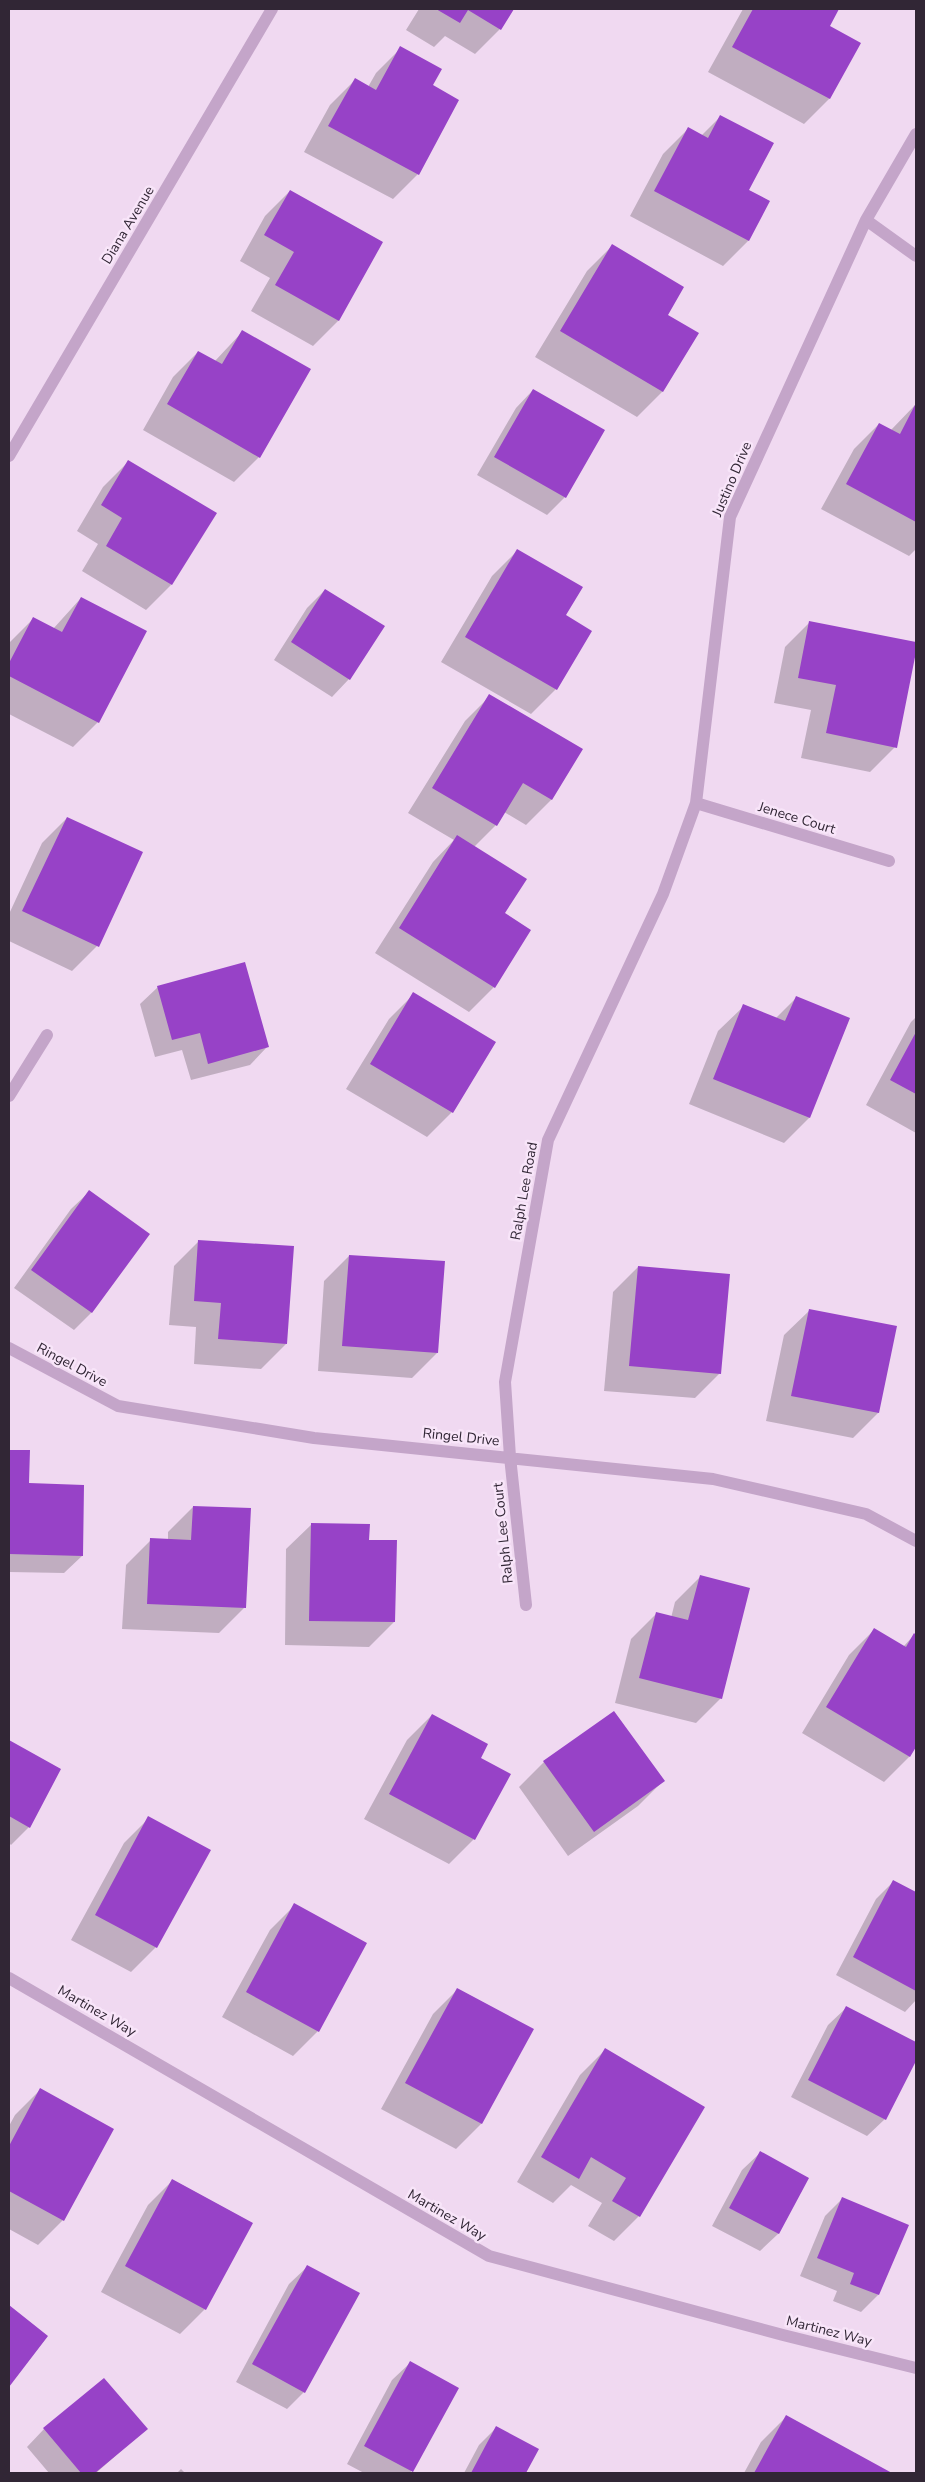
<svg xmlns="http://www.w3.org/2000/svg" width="925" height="2482" font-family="'Nunito Sans',sans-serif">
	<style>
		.shadow { fill: #0003 }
		.building { fill: #9742c7 }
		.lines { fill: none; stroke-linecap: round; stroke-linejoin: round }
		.minor { stroke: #c4a5c9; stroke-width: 12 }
		.labels { text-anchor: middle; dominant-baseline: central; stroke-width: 5; stroke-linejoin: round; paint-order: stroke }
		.street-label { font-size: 14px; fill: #312635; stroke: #f8e5f9 }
	</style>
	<rect width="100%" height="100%" fill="#f0d9f1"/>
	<path class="shadow" d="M419 9H513L500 29 475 54 445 36 434 47 406 30Z
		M743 9H838L828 27 859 43 829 99 804 124 708 72Z
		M401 48 431 86 418 174 393 199 304 152 330 105 355 80 368 87 376 73Z
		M720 117 748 190 769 201 748 241 723 266 630 216 663 154 688 129 701 136Z
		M290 191 382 242 338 321 313 346 251 311 270 278 240 261 265 216Z
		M612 246 666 315 697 334 662 392 637 417 535 357 587 271Z
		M243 331 259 457 234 482 143 430 173 377 198 352 215 361Z
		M533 390 603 431 565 497 547 515 477 475 516 408Z
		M916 404V549L909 556 821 509 854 449 879 424 891 430Z
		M128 462 171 585 146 610 82 571 98 544 77 531 103 487Z
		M517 551 564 616 556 689 531 714 441 662 492 576Z
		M325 590 349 679 332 697 274 660 307 608Z
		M81 598 98 722 73 747 9 714V643L33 619 53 629Z
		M810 622 916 644 895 747 870 772 801 758 811 710 774 703 785 647Z
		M490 696 581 750 551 800 526 825 504 812 496 825 474 847 503 914 494 987 469 1012 375 953 433 862 454 840 408 813 465 721Z
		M67 818 97 946 72 971 9 941V914L42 843Z
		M158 987 267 1047 250 1065 191 1080 182 1050 155 1057 140 1004Z
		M414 994 494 1042 452 1112 427 1137 346 1089 389 1019Z
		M796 998 849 1019 809 1118 784 1143 689 1104 718 1031 744 1006 775 1019Z
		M916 1017V1133L866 1105 911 1022Z
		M89 1192 148 1234 91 1313 74 1330 14 1288 71 1209Z
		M199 1241 286 1344 261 1369 194 1364 196 1327 169 1325 174 1266Z
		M349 1256 437 1353 412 1378 318 1371 324 1281Z
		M638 1267 720 1373 695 1398 604 1391 613 1292Z
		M810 1310 896 1327 878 1413 853 1438 766 1421 784 1335Z
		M9 1451H28L27 1485 82 1556 64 1573 9 1572Z
		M193 1507 244 1608 219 1633 122 1629 126 1565 151 1540H168V1532Z
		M312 1524 394 1622 369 1647 285 1645 286 1549Z
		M700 1577 721 1698 696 1723 615 1703 631 1639 656 1614 671 1618 675 1602Z
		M874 1630 903 1647 914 1635 916 1636V1744L909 1757 884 1782 802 1733 849 1655Z
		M432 1715 479 1759 474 1839 449 1864 364 1819 407 1740Z
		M9 1742 60 1769 29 1827 11 1845 9 1843Z
		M544 1762 663 1781 638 1806 568 1856 519 1787Z
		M149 1818 156 1947 131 1972 71 1940 124 1843Z
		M893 1882 916 1894V2000L905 2012 836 1975 876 1899Z
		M295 1905 318 2031 293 2056 222 2017 270 1930Z
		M458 1989 532 2029 481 2124 456 2149 381 2109 433 2014Z
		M846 2008 916 2043V2058L885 2119 867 2136 791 2097 828 2025Z
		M605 2050 639 2216 614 2241 588 2226 602 2203 571 2185 553 2203 517 2182 580 2075Z
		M40 2090 63 2220 38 2245 9 2229V2126L15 2115Z
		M760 2153 808 2178 778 2234 760 2251 712 2226 742 2170Z
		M173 2180 252 2223 205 2309 180 2334 101 2292 148 2205Z
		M842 2199 878 2295 861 2312 833 2301 837 2291 800 2276 825 2216Z
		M307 2267 304 2392 287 2409 236 2382 289 2284Z
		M9 2307 47 2337 9 2385Z
		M410 2363 457 2388 410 2473H364L347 2464 392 2380Z
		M786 2417 890 2473H744L761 2442Z
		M497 2427 537 2450 525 2473H464L479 2445Z
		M44 2429H146L96 2473H49L27 2447Z
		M181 2469 185 2473H177Z"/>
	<path class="building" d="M436 9H514L501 30 468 10 460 23Z
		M753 9H839L830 26 861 43 830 99 732 47Z
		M400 46 442 69 433 85 459 100 419 175 328 126 355 78 376 90Z
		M720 115 774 143 749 190 770 201 749 241 654 191 688 127 708 138Z
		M290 190 383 242 339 321 275 285 294 252 264 235Z
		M612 244 684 287 668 315 699 333 663 392 560 331Z
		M242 330 311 369 260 458 167 404 198 351 222 364Z
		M533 389 605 430 566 498 494 457Z
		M916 403V522L846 484 879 423 900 434Z
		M128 460 217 513 172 585 106 546 122 518 101 505Z
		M517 549 583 587 566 615 592 631 557 690 465 637Z
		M325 589 385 626 350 680 291 642Z
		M81 597 147 631 99 723 9 676V663L33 617 62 632Z
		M809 621 916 642V652L897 748 826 733 836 685 798 678Z
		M489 694 583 749 552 800 523 783 497 826 432 788Z
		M67 817 143 852 99 947 22 911Z
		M457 835 527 879 505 913 531 930 495 988 399 928Z
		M245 962 269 1047 208 1064 200 1033 172 1040 157 986Z
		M413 992 496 1042 453 1113 370 1064Z
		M796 996 850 1018 810 1118 713 1079 743 1004 785 1021Z
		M916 1032V1094L890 1080Z
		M89 1190 150 1234 92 1313 31 1270Z
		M198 1240 294 1246 287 1344 218 1339 221 1303 194 1301Z
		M349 1255 445 1261 438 1353 342 1346Z
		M638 1266 730 1274 721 1374 629 1366Z
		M809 1309 897 1326 879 1413 791 1396Z
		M9 1450H30L29 1483 84 1485 83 1556 9 1554Z
		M193 1506 251 1508 246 1608 147 1604 150 1538 191 1540Z
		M311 1523 370 1524 369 1540H397L395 1622 309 1621Z
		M700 1575 750 1588 722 1699 639 1678 656 1612 688 1620Z
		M874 1628 906 1647 914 1633 916 1635V1747L910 1757 826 1707Z
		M614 1711 665 1781 594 1832 543 1761Z
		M432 1714 488 1744 481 1758 511 1774 475 1840 389 1794Z
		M9 1740 61 1769 30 1828 9 1816Z
		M148 1816 211 1850 157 1948 95 1915Z
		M893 1880 916 1892V1991L853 1957Z
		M294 1903 367 1943 319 2032 246 1992Z
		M457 1988 534 2029 482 2124 405 2083Z
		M846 2006 916 2042V2061L886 2120 808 2080Z
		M605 2048 705 2107 640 2217 612 2201 626 2178 591 2157 579 2179 541 2157Z
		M40 2088 114 2129 64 2221 9 2191V2146Z
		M760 2151 809 2178 779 2234 729 2208Z
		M172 2179 253 2223 206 2310 125 2266Z
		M842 2197 909 2225 879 2295 850 2284 854 2273 817 2258Z
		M307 2265 360 2293 305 2393 252 2364Z
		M9 2305 48 2336 9 2387Z
		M410 2361 459 2388 413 2472 364 2446Z
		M104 2378 148 2429 95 2473H81L43 2428Z
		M786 2415 892 2473H754Z
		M496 2426 539 2449 526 2473H471Z"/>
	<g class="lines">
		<path class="minor" d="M866 220 916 256
			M9 456 272 9
			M696 803 889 861
			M9 1096 47 1035
			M9 1348 118 1406 314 1438 713 1479 866 1514 916 1541
			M526 1605 510 1457 505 1382 548 1140 663 894 696 803 730 517 866 220 916 134
			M9 1978 489 2256 783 2335 916 2368"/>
	</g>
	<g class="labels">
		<g class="street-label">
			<text transform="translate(128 225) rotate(-59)">Diana Avenue</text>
			<text transform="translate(732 479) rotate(-67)">Justino Drive</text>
			<text transform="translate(797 818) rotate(17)">Jenece Court</text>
			<text transform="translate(524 1191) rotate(-80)">Ralph Lee Road</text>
			<text transform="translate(72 1365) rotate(28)">Ringel Drive</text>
			<text transform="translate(461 1437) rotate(6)">Ringel Drive</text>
			<text transform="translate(503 1533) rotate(-96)">Ralph Lee Court</text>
			<text transform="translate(97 2011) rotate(30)">Martinez Way</text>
			<text transform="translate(447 2215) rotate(30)">Martinez Way</text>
			<text transform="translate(829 2331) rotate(14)">Martinez Way</text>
		</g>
	</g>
	<rect width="925" height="2482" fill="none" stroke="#312635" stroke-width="20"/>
</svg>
